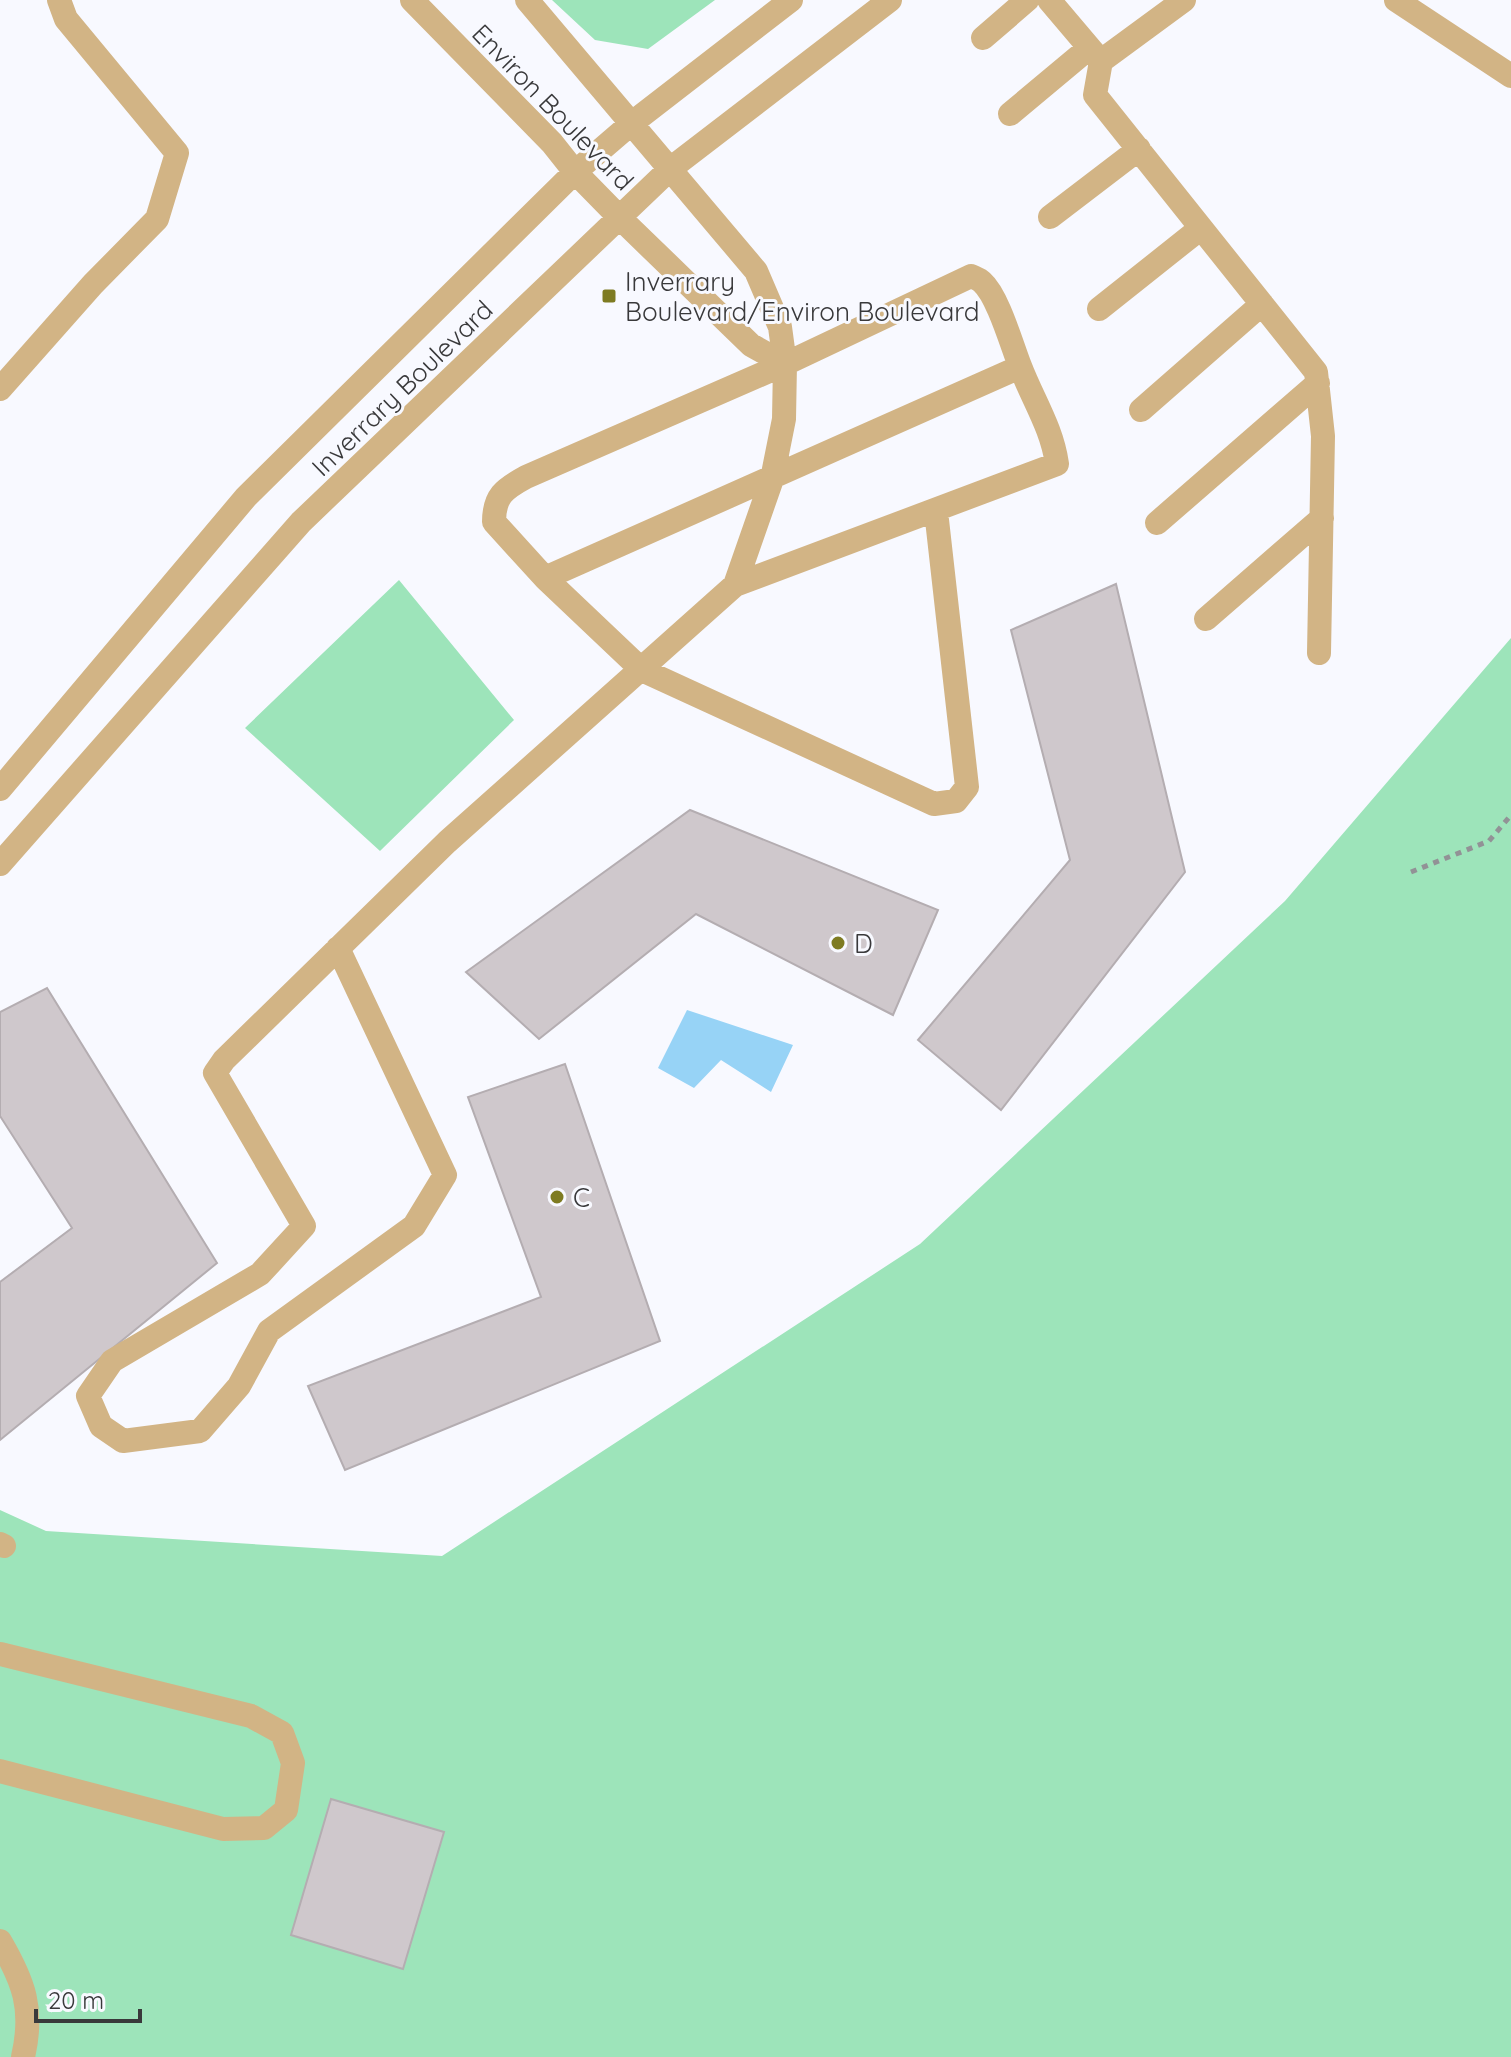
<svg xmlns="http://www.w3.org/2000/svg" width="1511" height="2057" font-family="Quicksand,sans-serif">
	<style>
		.green { fill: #9de4ba }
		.water { fill: #97d3f6 }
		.building { fill: #cfc8cc; stroke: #b4adb1; stroke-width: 2 }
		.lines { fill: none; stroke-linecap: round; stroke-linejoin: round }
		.path { stroke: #929296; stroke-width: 5; stroke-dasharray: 6 6; stroke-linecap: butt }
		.minor { stroke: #d2b485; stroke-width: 24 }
		.poi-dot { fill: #7e7b22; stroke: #f8f9ff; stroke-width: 3 }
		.labels { text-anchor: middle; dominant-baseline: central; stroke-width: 6; stroke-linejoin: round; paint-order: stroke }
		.street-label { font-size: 26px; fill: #39393b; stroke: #f8f9ff }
		.poi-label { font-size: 26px; fill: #39393b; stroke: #f8f9ff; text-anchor: start }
	</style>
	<rect width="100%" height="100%" fill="#f8f9ff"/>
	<path class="green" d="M552 0H715L648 49 595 40Z
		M399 580 514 720 380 851 245 728Z
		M1511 638V2057H0V1510L46 1531 442 1556 920 1244 1285 901Z"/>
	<path class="water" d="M687 1010 793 1045 771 1092 721 1060 694 1088 658 1068Z"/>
	<path class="building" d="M1116 584 1185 872 1001 1110 918 1040 1070 860 1011 630Z
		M690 810 938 910 893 1015 696 914 539 1039 466 972Z
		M47 988 217 1263 0 1440V1282L72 1228 0 1116V1012Z
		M565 1064 660 1341 345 1470 308 1386 541 1297 468 1097Z
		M331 1799 444 1832 403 1969 291 1935Z"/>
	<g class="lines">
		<path class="path" d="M1411 872 1489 841 1511 815"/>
		<path class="minor" d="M412 0 552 143 575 172 621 219 751 345 785 364
			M527 0 756 271 780 327 785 364 784 419 772 479 735 585 1057 464C1052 428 1033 400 1020 366 1012 346 998 296 982 282 979 279 975 278 971 276L785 364 526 477C504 489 494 496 494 522L545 578 642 670 934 804 956 801 967 787 936 511
			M1049 0 1099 59
			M1184 0 1101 61 1095 95 1316 372 1323 436 1319 653
			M1396 0 1511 76
			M983 38 1027 0
			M1010 114 1089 48
			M1050 217 1139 149
			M1099 309 1201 228
			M0 389 93 284 157 219 177 153 66 19 59 0
			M1141 410 1262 304
			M1157 523 1318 383
			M545 578 1020 367
			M1206 619 1322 518
			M0 789 246 497 575 172 632 123 791 0
			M0 864 301 522 670 169 890 0
			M338 948 445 1175 414 1226 269 1331 239 1386 200 1431 123 1441 101 1426 88 1396 112 1361 260 1274 304 1226 215 1073 224 1060 447 842 735 585
			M0 1544 4 1546
			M0 1654 251 1716 282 1733 293 1763 286 1810 264 1828 223 1829 0 1771
			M0 1941C24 1982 34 2009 23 2057"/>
	</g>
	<g class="poi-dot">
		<rect x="601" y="288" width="16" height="16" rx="4"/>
		<circle cx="838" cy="943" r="8"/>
		<circle cx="557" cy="1197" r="8"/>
	</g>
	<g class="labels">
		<g class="street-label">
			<text transform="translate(553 107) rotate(46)">Environ Boulevard</text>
			<text transform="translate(402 388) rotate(-44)">Inverrary Boulevard</text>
		</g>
		<g class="poi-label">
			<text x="625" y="281">Inverrary<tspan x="625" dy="30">Boulevard/Environ Boulevard</tspan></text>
			<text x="854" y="943">D</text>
			<text x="573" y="1197">C</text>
		</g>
	</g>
	<path d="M36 2009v12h104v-12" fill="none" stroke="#39393b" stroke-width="4"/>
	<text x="48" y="2009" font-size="24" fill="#39393b" stroke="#f8f9ff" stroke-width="6" paint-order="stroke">20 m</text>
</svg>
